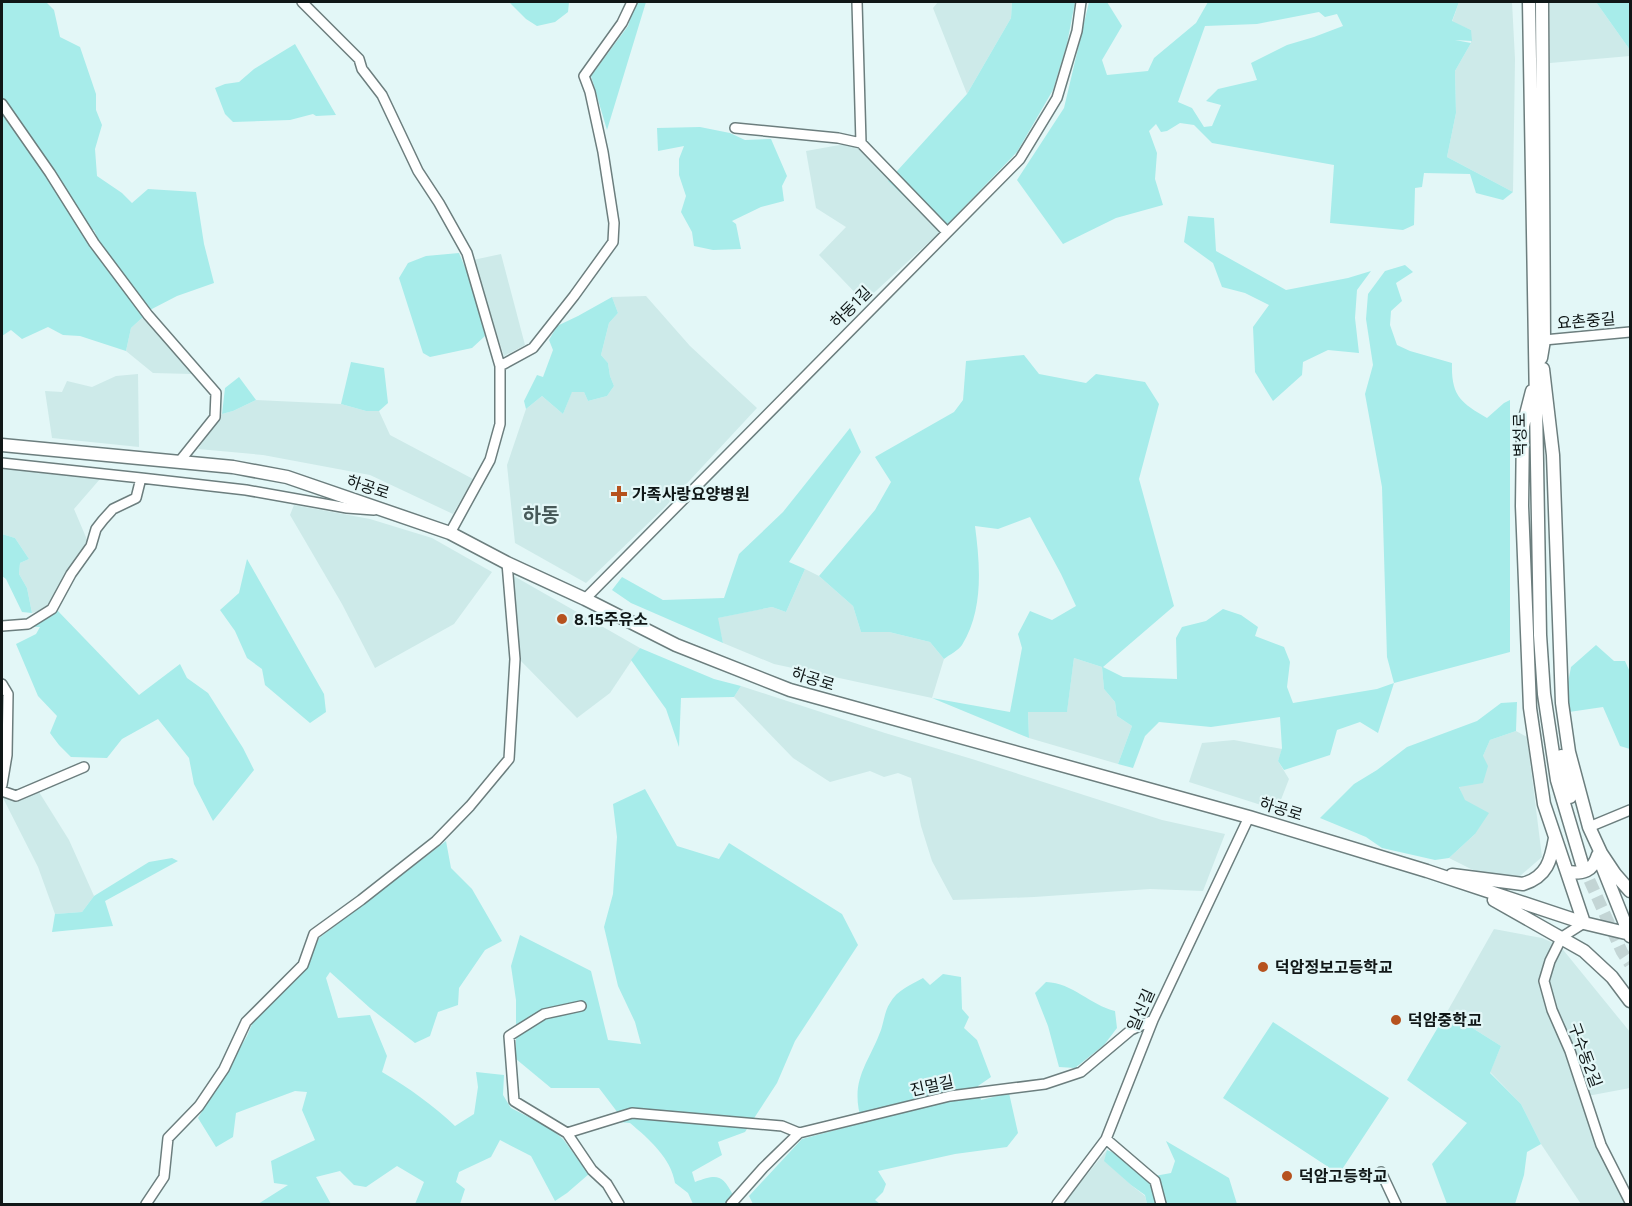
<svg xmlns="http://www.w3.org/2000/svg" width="1632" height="1206" font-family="Figtree,'Noto Sans KR',sans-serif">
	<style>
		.built { fill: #cdeae9 }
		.green { fill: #a7ecea; fill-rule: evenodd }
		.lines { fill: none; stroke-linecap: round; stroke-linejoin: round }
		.major-tunnel { stroke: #c3d5d5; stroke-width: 12; stroke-dasharray: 12 6; stroke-linecap: butt }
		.minor-casing { stroke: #6c7e7e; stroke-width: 12 }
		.major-casing { stroke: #6c7e7e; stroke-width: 15 }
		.minor { stroke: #fff; stroke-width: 9 }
		.major { stroke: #fff; stroke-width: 12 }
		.poi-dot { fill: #b6521e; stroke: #e3f7f7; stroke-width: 2 }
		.labels { text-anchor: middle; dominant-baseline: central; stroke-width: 4.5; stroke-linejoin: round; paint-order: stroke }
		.street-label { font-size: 16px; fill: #101717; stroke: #e3f7f7 }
		.poi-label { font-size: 16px; font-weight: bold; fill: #101717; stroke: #e3f7f7; text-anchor: start }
		.quarter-label { font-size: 20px; font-weight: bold; fill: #475958; stroke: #e3f7f7 }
	</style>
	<rect width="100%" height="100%" fill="#e3f7f7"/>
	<path class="built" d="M938 2H1012L1011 18 967 94 933 8Z
		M1459 2H1512L1515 59 1513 192 1447 157 1456 113 1455 71 1471 43V30L1452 22Z
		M1550 2H1596L1630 50V56L1550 63Z
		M845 144 859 146 941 231 864 302 819 255 846 227 816 208 806 151Z
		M501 254 525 345 504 356 473 260Z
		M646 296 690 346 757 408 664 508 586 583 515 543 507 465 526 409 542 396 563 414 572 391 584 392 588 401 607 396 614 386 610 376 608 363 601 355 609 323 618 313 612 297Z
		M143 317 192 374 153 373 126 351 131 328Z
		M138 374 139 447 52 438 45 391 62 392 67 381 92 387 116 376Z
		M256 400 341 404 366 411H379L390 435 473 479 453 514 370 475 263 455 198 449 222 414 233 411Z
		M2 467 100 479 74 509 88 542 45 609 32 613 27 588 19 574 20 563 29 559 15 538 2 534Z
		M294 505 370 519 432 538 492 572 454 624 375 668 342 604 290 515Z
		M805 569 819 576 853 606 861 632H889L930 642 944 659 932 698 774 664 723 643 717 618 772 607 786 612Z
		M512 575 640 648 610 693 577 718 519 659Z
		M1074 658 1102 667 1104 689 1115 702 1117 716 1132 726 1118 764 1029 738 1028 711H1067Z
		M741 686 885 733 972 759 1162 820 1225 834 1203 891 1150 889 1034 897 953 900 932 861 921 826 911 778 898 773 884 777 870 771 830 782 793 758 734 697Z
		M1516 731 1527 737 1542 857 1520 876 1477 872 1449 858 1475 834 1459 786 1483 756 1490 740Z
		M1234 740 1282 749 1278 761 1289 779 1277 810 1189 782 1202 743Z
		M39 792 69 840 94 896 82 912 55 914 38 867 2 796Z
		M1494 929 1542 938 1560 946 1630 1032V1088L1582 1097 1630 1204H1581L1541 1144 1521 1104 1490 1072 1501 1046 1447 1012Z
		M1107 1150 1105 1161 1131 1185 1145 1196 1147 1204H1063Z"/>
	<path class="green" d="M2 2H46L54 10 60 37 80 47 96 94V110L102 125 95 149 97 176 122 193 132 203 148 189 196 192 204 244 214 283 177 296 148 311 99 242 94 230 79 228 143 317 131 328 126 351 80 336 63 335 48 327 22 339 11 330 2 336Z
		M509 2H569L568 12 555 22 537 26 526 19Z
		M635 2H646L607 130 591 76 628 26Z
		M1012 2H1075L1067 44 1053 90 1017 152 941 231 888 181 967 94 1011 18Z
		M1089 2H1107L1122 26 1102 60 1107 75 1148 71 1154 58 1196 23 1208 2H1459L1452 21 1471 30 1472 41 1455 40 1471 43 1455 71 1456 113 1447 157 1513 192 1503 200 1476 193 1470 174 1424 173 1422 187 1415 188 1414 225 1403 230 1330 223 1334 165 1212 143 1194 125 1180 123 1167 131 1161 132 1156 124 1149 131 1157 153 1155 179 1163 205 1116 218 1063 244 1017 180 1064 108ZM1319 12 1325 17 1337 14 1343 26 1314 37 1287 45 1251 63 1257 80 1218 89 1206 101 1221 105 1212 126 1204 127 1192 108 1178 102 1205 26 1257 24Z
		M1596 2H1630V50Z
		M295 44 336 115 316 116 313 114 290 120 233 122 225 114 215 88 225 84 239 82 254 69Z
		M700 127 730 133 745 140 771 139 787 176 782 186 784 201 761 207 732 221 736 224 741 249 713 250 694 246 692 232 681 212 686 196 679 175V159L684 146 658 151 657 128Z
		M1188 216 1214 218 1216 251 1286 290 1348 278 1371 271 1357 290 1355 318 1359 353 1328 350 1303 362 1302 375 1273 401 1255 372 1253 327 1269 305 1245 293 1222 287 1213 263 1184 242Z
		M459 253 472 284 485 336 472 348 430 357 423 353 399 278 408 263 426 256Z
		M1405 265 1413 272 1396 283 1402 301 1391 311 1390 325 1397 345 1410 351 1452 363C1451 396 1461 403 1487 418L1504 403 1510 400V652L1394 683 1378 733 1360 722 1337 730 1330 755 1284 770 1278 761 1282 748 1280 717 1211 727 1159 722 1145 736 1133 768 1118 764 1132 726 1117 716 1115 702 1104 689 1102 667 1074 658 1067 712H1028L1029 738 932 698 1010 712 1022 648 1018 634 1030 611 1052 620 1076 606 1061 574 1030 517 998 529 975 526C980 564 984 610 962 645 959 650 949 655 944 659L930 642 889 632H861L853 606 819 576 875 510 891 482 875 457 954 412 963 400 966 361 1024 355 1039 374 1086 383 1096 374 1145 382 1159 404 1139 479 1174 606 1103 667 1123 677 1177 679 1176 638 1182 627 1206 621 1223 609 1241 615 1258 627 1255 636 1284 647 1290 662 1287 687 1293 703 1377 689 1394 683 1387 657 1382 487 1365 394 1373 365 1366 319 1368 294 1385 271Z
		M612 297 618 313 609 323 601 355 608 363 610 376 614 386 607 396 588 401 584 392H572L563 414 542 396 526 409 524 401 537 375 543 377 553 350 549 340 557 326 578 316Z
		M351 362 384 368 388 403 379 411H366L341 404Z
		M239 377 256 400 233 411 222 414 225 388Z
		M850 428 861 452 789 562 805 569 786 612 772 607 718 618 723 643 631 603 612 590 622 577 663 600 724 598 739 554 783 512Z
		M2 534 15 538 29 559 20 563 19 574 27 588 32 613 22 612 6 579 2 576Z
		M247 559 324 694 326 712 310 723 265 685 262 669 247 658 235 631 220 610 239 593Z
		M56 609 139 695 180 664 187 678 208 693 243 748 254 770 213 821 194 784 189 758 158 719 122 739 107 758 71 757 59 745 50 733 57 716 38 696 16 644 36 634 40 627H32Z
		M1596 645 1614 661H1625L1630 672V749L1620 746 1603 707 1569 712 1567 688 1571 667Z
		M640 648 714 679 741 686 734 697 681 698 679 747 666 709 631 660Z
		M1517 702 1516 731 1490 740 1483 756 1488 766 1483 783 1459 787 1465 800 1489 813 1475 834 1449 858 1435 860 1382 848 1366 837 1320 818 1354 784 1377 770 1407 747 1477 721 1501 703Z
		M645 789 677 846 719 859 729 843 842 914 858 945 795 1041 777 1083 745 1132 718 1142 722 1155 692 1172 695 1182C717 1174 722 1174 733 1195L724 1204H693L688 1193 675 1183C671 1158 649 1139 630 1123L619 1122 618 1113 599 1088H551L516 1059V1000L511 966 520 935 591 971 608 1040 641 1044 635 1022 618 986 604 927 613 894 617 837 613 804Z
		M446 841 451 868 472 889 502 941 485 950 459 988 458 1005 438 1012 430 1036 415 1043 370 1008 330 972 326 978 338 1018 370 1015 387 1056 382 1072C409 1088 433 1105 455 1126L474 1114 478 1087 476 1072 504 1075 503 1095 511 1108 550 1128 563 1139 589 1174 567 1193 555 1201 531 1156 500 1140 491 1157 459 1172 456 1182 465 1189 460 1204H415L424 1182 397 1166 366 1187 354 1185 340 1171 316 1177 331 1204H258L288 1185 274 1183 271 1161 315 1140 302 1110 307 1092 295 1091 236 1113 233 1137 216 1147 198 1118 247 1036 253 1022 302 974 319 938Z
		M172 858 178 861 105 901 113 926 52 932 55 914 82 912 94 896 149 862Z
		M943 974 961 977 962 1009 969 1017 964 1028 977 1040 991 1077 978 1086 981 1100 1009 1093 1018 1133 1007 1147 955 1154 878 1171 886 1184 883 1192 875 1200 880 1204H753L749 1196 802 1139 862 1123C849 1080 867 1067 881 1030 884 1021 885 1010 890 1003 897 990 911 985 923 978L930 985Z
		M1046 982C1073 983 1090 1005 1115 1011L1117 1028 1104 1045 1075 1068 1059 1067 1048 1026 1035 993Z
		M1447 1012 1501 1046 1490 1073 1521 1104 1541 1144 1527 1152 1524 1175 1515 1204H1447L1432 1164 1467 1123 1407 1080Z
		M1273 1022 1389 1098 1339 1174 1223 1098Z
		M1166 1141 1229 1178 1237 1204H1147L1145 1195 1131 1185 1104 1161 1107 1150 1117 1154 1144 1178 1171 1173 1175 1161Z"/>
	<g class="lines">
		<path class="major-tunnel" d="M1582 864 1622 952 1630 964"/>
		<g class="minor-casing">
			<path id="minor" d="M302 2 359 59 362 69 382 95 418 171 439 203 467 253 500 366V424L490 460 450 533
				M857 2 861 143 947 232
				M2 104 50 173 94 243 148 315 216 393 215 417 179 462
				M735 128 838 138 861 143
				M1544 340 1630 332
				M500 366 533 348 574 296 613 242 614 223 603 152 590 92 584 76 622 23 632 2
				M2 463 141 478
				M585 599 1020 159 1057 98 1077 31 1081 2
				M2 626 28 624 52 609 71 574 91 546 96 529 103 520 113 509 136 498 141 478 246 490 347 508 374 510
				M2 684 8 694 7 755 2 785
				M2 791 16 796 84 767
				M1589 827 1630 810
				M1584 923 1562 937 1550 961 1544 981 1552 1010 1570 1051 1601 1145 1630 1202
				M581 1006 544 1014 509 1036 514 1101 567 1133 632 1113 782 1126 799 1133
				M567 1133 592 1170 607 1184 619 1204
				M1381 1172 1396 1204
				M146 1204 164 1177 168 1138 199 1106 224 1069 246 1022 303 965 314 934 361 900 436 841 470 806 509 759 515 659 507 563
				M731 1204 763 1168 799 1133 950 1096 1045 1084 1081 1072 1131 1030 1153 1020
				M1057 1204 1106 1139
				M1161 1204 1155 1181 1106 1139 1153 1020 1249 817"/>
		</g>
		<g class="major-casing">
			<path id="major" d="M1529 2 1540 635 1544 694 1557 780 1582 864
				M1541 358 1544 340 1542 2
				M1543 369 1553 455 1562 703 1569 752 1589 827 1601 853 1615 874 1630 891
				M1532 391 1523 426 1522 506 1530 708 1544 804 1584 923
				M2 445 233 467 287 477 450 533 507 563 585 599 676 645 790 690 1249 817 1427 871 1584 923 1630 934
				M1561 756 1570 797
				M1599 858 1630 936
				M1567 872C1583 874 1593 871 1598 855
				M1452 875 1523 884C1547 877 1551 860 1555 838
				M1494 900 1584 951 1612 977 1630 1001"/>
		</g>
		<use href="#minor" class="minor"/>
		<use href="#major" class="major"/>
	</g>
	<g class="poi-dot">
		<path d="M616 485h6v6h6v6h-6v6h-6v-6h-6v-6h6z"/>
		<circle cx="562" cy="619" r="6"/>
		<circle cx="1263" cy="967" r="6"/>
		<circle cx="1396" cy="1020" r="6"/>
		<circle cx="1287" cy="1176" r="6"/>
	</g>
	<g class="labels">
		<g class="street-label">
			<text transform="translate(851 307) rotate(-45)">하동1길</text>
			<text transform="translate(1586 321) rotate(-5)">요촌중길</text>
			<text transform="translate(1520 435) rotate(-91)">벽성로</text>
			<text transform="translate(368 487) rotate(18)">하공로</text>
			<text transform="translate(813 679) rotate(17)">하공로</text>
			<text transform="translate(1281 809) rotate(17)">하공로</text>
			<text transform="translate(1141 1010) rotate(-66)">일신길</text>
			<text transform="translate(1585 1055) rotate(70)">구수동2길</text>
			<text transform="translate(932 1086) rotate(-12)">진멀길</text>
		</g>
		<g class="poi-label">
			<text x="632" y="494">가족사랑요양병원</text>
			<text x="574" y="619">8.15주유소</text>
			<text x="1275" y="967">덕암정보고등학교</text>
			<text x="1408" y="1020">덕암중학교</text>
			<text x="1299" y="1176">덕암고등학교</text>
		</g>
		<g class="quarter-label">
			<text x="541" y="515">하동</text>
		</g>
	</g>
	<rect width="1632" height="1206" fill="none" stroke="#101717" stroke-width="6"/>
</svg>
